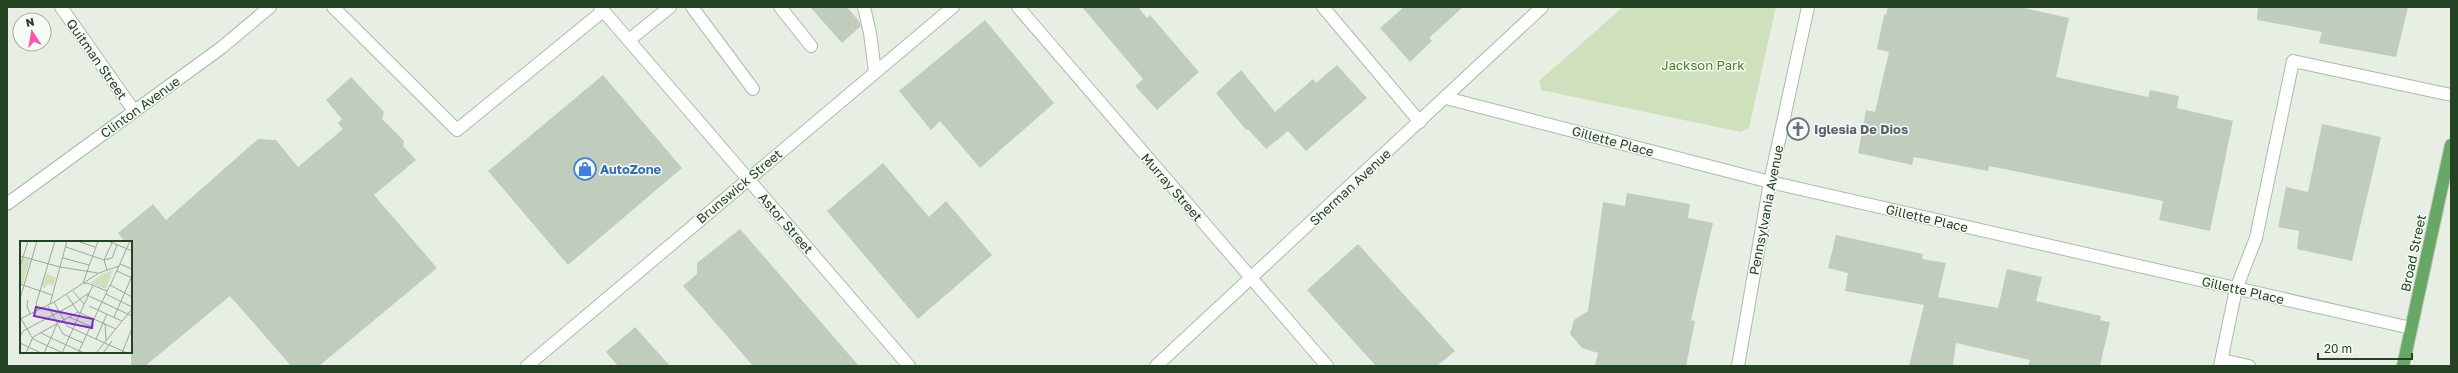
<svg xmlns="http://www.w3.org/2000/svg" width="2458" height="373" font-family="'Golos Text',sans-serif">
	<style>
		.green { fill: #cfe1bc }
		.building { fill: #c0cdbd }
		.lines { fill: none; stroke-linecap: round; stroke-linejoin: round }
		.service-casing { stroke: #acbbaa; stroke-width: 14 }
		.minor-casing { stroke: #acbbaa; stroke-width: 14 }
		.secondary-casing { stroke: #a6bca2; stroke-width: 14 }
		.primary-casing { stroke: #c1cac1; stroke-width: 14 }
		.service { stroke: #fff; stroke-width: 12 }
		.minor { stroke: #fff; stroke-width: 12 }
		.secondary { stroke: #fff; stroke-width: 12 }
		.primary { stroke: #68a866; stroke-width: 12 }
		.labels { text-anchor: middle; dominant-baseline: central; stroke-width: 3; stroke-linejoin: round; paint-order: stroke }
		.street-label { font-size: 13px; fill: #234322; stroke: #f7fbf6 }
		.park-label { font-size: 13px; fill: #4a7d28; stroke: #f7fbf6 }
		.worship-label { font-size: 13px; font-weight: bold; fill: #5b616d; stroke: #f7fbf6; text-anchor: start }
		.shop-label { font-size: 13px; font-weight: bold; fill: #366cbe; stroke: #f7fbf6; text-anchor: start }
		.inset-road { fill: none; stroke: #99aa97; stroke-width: 1 }
		.view { fill: #7b2cbf; fill-opacity: 0.15; stroke: #7b2cbf; stroke-width: 2 }
		.inset-edge { fill: none; stroke: #234322; stroke-width: 2 }
	</style>
	<rect width="100%" height="100%" fill="#e7efe5"/>
	<path class="green" d="M1623 7H1776L1749 128 1741 132 1541 90 1539 81Z"/>
	<path class="building" d="M810 7H847L859 21 861 26 842 43Z
		M1082 7H1138L1147 18 1150 15 1199 72 1157 110 1135 86 1143 79Z
		M1404 7H1463L1429 38 1432 41 1410 62 1380 28Z
		M1888 7H2019L2069 18 2056 77 2148 97 2150 90 2179 96 2177 108 2233 121 2210 231 2159 220 2163 201 1989 166 1988 171 1914 157 1912 165 1858 153 1866 110 1875 112 1889 52 1877 49 1884 15H1886Z
		M2258 7H2408L2396 57 2319 43 2322 32 2257 20Z
		M985 20 1054 103 980 168 940 121 931 130 899 91Z
		M1337 65 1367 98 1306 151 1288 131 1266 149 1248 129 1246 130 1216 93 1241 70 1275 112 1313 79 1316 83Z
		M603 75 682 168 568 265 488 171Z
		M351 77 384 112 382 119 404 141 403 146 416 160 374 195 437 268 319 366H291L230 296 145 366H131V242H125L118 233 153 204 166 220 258 139 276 140 298 167 343 129 338 123 342 119 326 100Z
		M2322 124 2381 137 2352 261 2297 249 2299 231 2278 227 2286 187 2308 192Z
		M883 163 929 217 946 201 992 255 918 319 827 211Z
		M1627 193 1690 204 1688 218 1713 223 1691 320 1695 321 1686 366H1595L1598 353 1582 348 1570 334 1574 320 1588 311 1603 202 1625 206Z
		M740 229 859 366H753L707 313 683 286 697 274V263Z
		M1836 235 1923 254 1922 259 1946 263 1938 297 1998 308 2007 269 2042 277 2036 301 2101 316 2100 320 2110 322 2100 366H2028L2030 360 1956 343 1953 366H1909L1924 305 1845 291 1848 273 1828 268Z
		M1358 244 1455 351 1437 366H1376L1307 290Z
		M635 327 670 366H618L606 352Z"/>
	<g class="lines">
		<g class="service-casing">
			<path id="service" d="M333 7 457 130 603 11
				M692 7 753 89
				M780 7 811 46
				M864 7 870 33 875 72
				M1323 7 1420 122
				M629 40 670 7
				M2222 360 2249 366
				M2220 366 2236 289 2256 238 2293 61 2451 95"/>
		</g>
		<g class="minor-casing">
			<path id="minor" d="M61 7 134 111
				M600 7 909 366
				M1018 7 1327 366
				M1446 98 1770 182 2411 328
				M527 366 953 7
				M1156 366 1542 7
				M1738 366 1770 182 1808 7"/>
		</g>
		<g class="secondary-casing">
			<path id="secondary" d="M7 204 221 48 270 7"/>
		</g>
		<g class="primary-casing">
			<path id="primary" d="M2403 366 2451 145"/>
		</g>
		<use href="#service" class="service"/>
		<use href="#minor" class="minor"/>
		<use href="#secondary" class="secondary"/>
		<use href="#primary" class="primary"/>
	</g>
	<defs>
		<g id="church-ring" transform="scale(1.15)"><circle r="9.5" fill="#f7fbf6" stroke="#6b7280" stroke-width="1.5"/><path d="M-1.2-6h2.4v3.5h3.3v2.4h-3.3V6h-2.4V-.1h-3.3v-2.4h3.3Z" fill="#6b7280"/></g>
		<g id="shop-ring" transform="scale(1.15)"><circle r="9.5" fill="#f7fbf6" stroke="#3f7fe0" stroke-width="1.5"/><path d="M-5-2.5h2.3a2.7 3.5 0 0 1 5.4 0H5L5.5 6h-11ZM-1.5-2.5h3a1.5 2.3 0 0 0-3 0Z" fill="#3f7fe0"/></g>
	</defs>
	<g fill-rule="evenodd">
		<use href="#church-ring" x="1798" y="129"/>
		<use href="#shop-ring" x="585" y="169"/>
	</g>
	<g class="labels">
		<g class="street-label">
			<text transform="translate(97 59) rotate(55)">Quitman Street</text>
			<text transform="translate(140 107) rotate(-36)">Clinton Avenue</text>
			<text transform="translate(1613 141) rotate(15)">Gillette Place</text>
			<text transform="translate(739 186) rotate(-40)">Brunswick Street</text>
			<text transform="translate(1172 187) rotate(49)">Murray Street</text>
			<text transform="translate(1350 187) rotate(-43)">Sherman Avenue</text>
			<text transform="translate(1766 210) rotate(-79)">Pennsylvania Avenue</text>
			<text transform="translate(1927 218) rotate(13)">Gillette Place</text>
			<text transform="translate(786 223) rotate(49)">Astor Street</text>
			<text transform="translate(2413 253) rotate(-78)">Broad Street</text>
			<text transform="translate(2243 290) rotate(13)">Gillette Place</text>
		</g>
		<g class="park-label">
			<text x="1703" y="65">Jackson Park</text>
		</g>
		<g class="worship-label">
			<text x="1814" y="129">Iglesia De Dios</text>
		</g>
		<g class="shop-label">
			<text x="600" y="169">AutoZone</text>
		</g>
	</g>
	<g transform="translate(20 241)">
		<rect width="112" height="112" fill="#e7efe5"/>
		<path d="M3 17 10 19 3 43 0 42V29ZM93 29 86 48 70 42 81 34ZM26 32 36 37 33 45 27 43 25 47 22 46Z" fill="#cfe1bc"/>
		<path class="inset-road" d="M88 0 112 10M60 1 75 6M46 6 84 19M0 15 40 26 78 32M43 17 69 24M84 19 92 17 97 4M100 23 112 28M0 26 8 0M87 29 84 19 92 2M97 30 112 37M63 42 78 0M0 43 32 54M64 43 67 42 87 50M90 44 112 56M90 45 110 0M53 50 64 63M86 53 112 66M47 54 58 71 96 88M67 54 82 61M0 58 17 0M8 59 7 65 10 73M34 61 47 85 107 112M82 61 112 75M30 63 47 0M28 65 43 93 63 102M69 65 102 80M19 69 16 63 35 0M0 76 13 98 43 112M49 76 70 85M94 76 112 35M0 78 34 61 79 32 99 25M85 82 86 99M21 92 31 97 37 83M0 96 3 90 52 64 70 51M76 98 87 73M0 102 21 112M6 112 13 96 58 71M24 112 31 97 64 112M42 112 73 44M58 112 90 44M76 112 112 68M83 112 92 100M102 112 112 87"/>
		<path class="view" d="M16 66 73 78 72 87 14 75Z"/>
		<rect width="112" height="112" class="inset-edge"/>
	</g>
	<rect width="2458" height="373" fill="none" stroke="#234322" stroke-width="16"/>
	<g transform="translate(32 32) rotate(348)"><circle r="19" fill="#f7fbf6" stroke="#a2b1a1"/>
	<path d="M0-3L7 15L0 10L-7 15Z" fill="#fc55ae"/>
	<text y="-6" font-size="11" font-weight="bold" text-anchor="middle" fill="#234322">N</text>
	</g>
	<path d="M2318 353v6h94v-6" fill="none" stroke="#234322" stroke-width="2"/>
	<text x="2324" y="353" font-size="12" fill="#234322" stroke="#f7fbf6" stroke-width="3" paint-order="stroke">20 m</text>
</svg>
